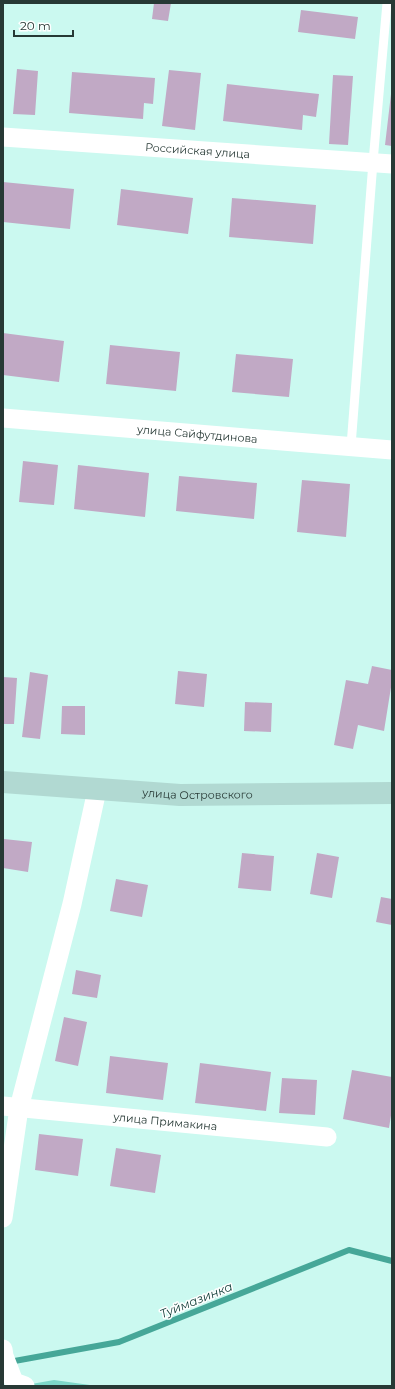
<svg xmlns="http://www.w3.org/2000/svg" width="395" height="1389" font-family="Montserrat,sans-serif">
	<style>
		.green { fill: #7dd8c9 }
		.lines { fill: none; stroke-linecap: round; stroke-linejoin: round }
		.stream { stroke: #46a798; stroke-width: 6 }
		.building { fill: #c1a9c5 }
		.service { stroke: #fff; stroke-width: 9 }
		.minor { stroke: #fff; stroke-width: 19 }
		.secondary { stroke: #b1d9d2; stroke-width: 22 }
		.labels { text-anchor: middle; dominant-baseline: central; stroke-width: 3; stroke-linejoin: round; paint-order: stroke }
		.street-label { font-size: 11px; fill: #273935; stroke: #fff }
		.water-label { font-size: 12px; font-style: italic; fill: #0c3a34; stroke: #fff }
	</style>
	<rect width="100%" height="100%" fill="#cbf9f0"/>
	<path class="green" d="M54 1380 97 1386H20Z"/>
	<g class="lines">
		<path class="stream" d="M9 1362 119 1342 349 1250 392 1261"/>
	</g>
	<path class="building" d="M154 3H171L168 21 152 19Z
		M301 10 358 17 355 39 298 32Z
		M17 69 38 71 35 115 13 114Z
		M169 70 201 73 195 130 162 126Z
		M72 72 155 78 153 104 144 103 143 119 69 113Z
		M333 75 353 76 348 145 329 144Z
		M227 84 319 94 316 117 303 115 302 130 223 121Z
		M391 94H392V146L385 145Z
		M3 182 74 189 70 229 3 222Z
		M121 189 193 198 188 234 117 225Z
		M232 198 316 205 313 244 229 237Z
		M3 333 64 341 59 382 3 375Z
		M110 345 180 352 176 391 106 384Z
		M236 354 293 359 289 397 232 392Z
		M23 461 58 465 54 505 19 502Z
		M78 465 149 473 145 517 74 509Z
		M179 476 257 483 254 519 176 511Z
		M302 480 350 484 346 537 297 532Z
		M372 666 392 670V681L384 731 358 725 353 749 334 745 346 680 368 684Z
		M178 671 207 674 204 707 175 704Z
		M30 672 48 675 40 739 22 737Z
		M3 677 17 678 14 724H3Z
		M245 702 272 703 271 732 244 731Z
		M62 706H85V735L61 734Z
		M4 839 32 842 28 872 3 868Z
		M242 853 274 856 271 891 238 888Z
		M317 853 339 857 332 898 310 894Z
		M116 879 148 885 142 917 110 911Z
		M381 897 392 899V925L376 922Z
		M76 970 101 975 97 998 72 994Z
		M64 1017 87 1022 78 1066 55 1061Z
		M110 1056 168 1063 163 1100 106 1093Z
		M200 1063 271 1072 266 1111 195 1103Z
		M352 1070 392 1077V1109L389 1128 343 1119Z
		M282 1078 317 1080 315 1115 279 1113Z
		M39 1134 83 1139 78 1176 35 1170Z
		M116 1148 161 1155 155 1193 110 1186Z"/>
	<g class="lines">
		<path class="service" d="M351 446 373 162 387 3"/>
		<g class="minor">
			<path id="s1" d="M3 137 392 164"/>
			<path id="s2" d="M3 418 392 450"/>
			<path id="s3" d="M3 1106 327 1137"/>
			<path d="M3 1218 19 1108 72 904 97 790"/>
			<path d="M3 1349 4 1356 14 1382 25 1386"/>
		</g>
		<path class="secondary" id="s4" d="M3 782 180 795 392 793"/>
	</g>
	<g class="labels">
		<g class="street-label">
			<text stroke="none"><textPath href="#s1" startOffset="195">Российская улица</textPath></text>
			<text stroke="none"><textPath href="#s2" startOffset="195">улица Сайфутдинова</textPath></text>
			<text stroke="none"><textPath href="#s4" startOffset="195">улица Островского</textPath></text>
			<text stroke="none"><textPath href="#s3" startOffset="163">улица Примакина</textPath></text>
		</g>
		<g class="water-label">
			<text transform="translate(196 1300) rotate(-22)">Туймазинка</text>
		</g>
	</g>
	<rect width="395" height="1389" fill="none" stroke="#273935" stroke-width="8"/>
	<path d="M14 30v6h59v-6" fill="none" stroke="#273935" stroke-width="2"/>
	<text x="20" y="30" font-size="12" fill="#273935" stroke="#ffffff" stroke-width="3" paint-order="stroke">20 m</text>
</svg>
